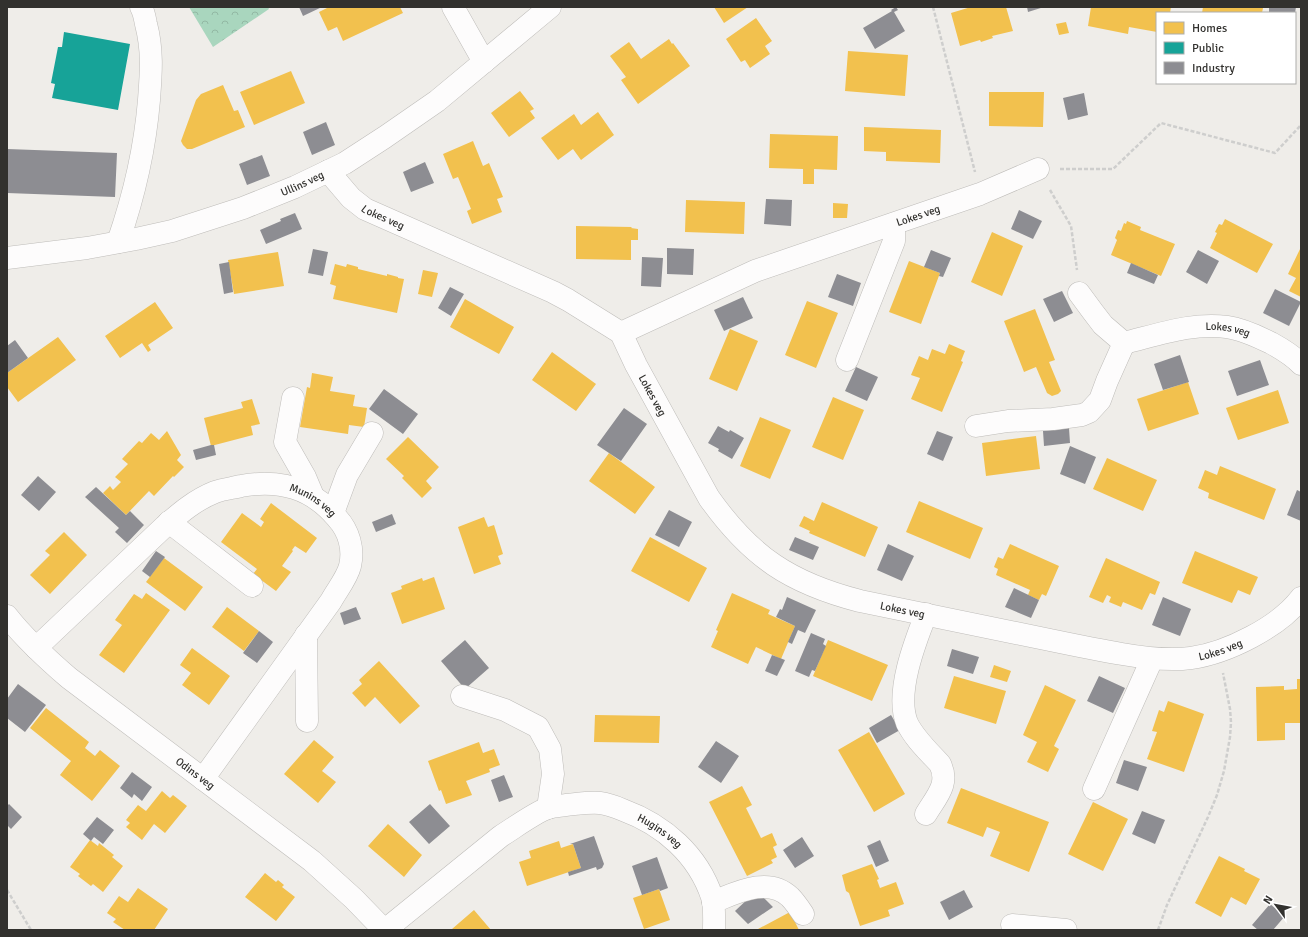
<svg xmlns="http://www.w3.org/2000/svg" width="1308" height="937" font-family="Signika,sans-serif">
	<style>
		.forest { fill: url(#forest-crowns) }
		.homes { fill: #f2c14e }
		.public { fill: #17a398 }
		.industry { fill: #8d8d92 }
		.lines { fill: none; stroke-linecap: round; stroke-linejoin: round }
		.minor-casing { stroke: #bebcb9; stroke-width: 23 }
		.path { stroke: #cececd; stroke-width: 2.5; stroke-dasharray: 4 2; stroke-linecap: butt }
		.minor { stroke: #fdfcfc; stroke-width: 22 }
		.labels { text-anchor: middle; dominant-baseline: central; stroke-width: 4; stroke-linejoin: round; paint-order: stroke }
		.street-label { font-size: 11px; fill: #32312e; stroke: #fff }
	</style>
	<defs>
		<pattern id="forest-crowns" width="20" height="18" patternUnits="userSpaceOnUse"><rect width="20" height="18" fill="#a9d6be"/><path d="M2 6a3 3 0 1 1 6 0M12 15a3 3 0 1 1 6 0" fill="none" stroke="#92b8a4"/></pattern>
	</defs>
	<rect width="100%" height="100%" fill="#efede9"/>
	<path class="forest" d="M189 7H268L269 9 213 47Z"/>
	<path class="homes" d="M329 7H400L403 13 343 41 337 27 328 31 319 12Z
		M714 7H748L724 23Z
		M971 7H1006L1013 31 992 36 993 38 981 42 980 40 960 46 951 13Z
		M1091 7H1171L1170 13H1157V32L1129 27 1128 34 1088 26Z
		M1203 7H1252L1263 8 1262 13H1202Z
		M756 18 772 41 765 46 770 54 750 68 745 60 741 62 726 39Z
		M1066 22 1069 33 1059 35 1056 24Z
		M669 39 672 44 673 43 690 66 638 104 621 80 626 77 610 56 629 42 641 59Z
		M848 51 908 55 905 96 845 91Z
		M291 71 305 103 254 125 240 92Z
		M223 85 234 111 238 110 245 127 192 149H187L183 145 181 141 196 100 201 94Z
		M520 91 534 109 530 111 535 118 509 137 491 113Z
		M989 92H1044L1043 127 989 126Z
		M598 112 614 135 581 160 573 149 558 160 541 138 574 114 581 125Z
		M864 127 941 130 940 163 886 161V152L864 151Z
		M770 134 838 136 837 170 814 169V184H803V169L769 168Z
		M473 141 483 166 489 163 503 197 497 199 502 212 472 224 467 211 471 209 465 194 458 177 453 179 443 154Z
		M686 200 745 202 744 234 685 232Z
		M833 203 848 204 847 218H833Z
		M1225 219 1273 244 1257 273 1210 248 1217 233 1215 232 1219 224 1222 225Z
		M1127 221 1141 227 1140 230 1175 244 1161 276 1111 255 1117 240 1115 238 1118 230 1121 231 1124 223 1126 224Z
		M576 226 632 227 631 228 638 229V240H631V260L576 259Z
		M992 232 1023 246 1002 296 971 282Z
		M1301 247V297L1289 291 1296 278 1288 274Z
		M278 252 284 286 234 294 228 260Z
		M909 261 940 273 921 324 889 312Z
		M335 264 346 267 347 264 358 267V269L387 276V274L398 277V278L404 279 397 313 333 299 336 286 330 284Z
		M423 270 438 273 432 297 418 294Z
		M465 299 514 327 499 354 450 327Z
		M807 301 838 313 816 368 785 355Z
		M155 302 173 328 148 345 151 350 148 352 142 343 120 358 105 336Z
		M1035 309 1055 360 1049 362 1061 391 1058 394 1052 396 1047 393 1036 367 1024 372 1004 321Z
		M730 329 758 341 737 391 709 379Z
		M58 337 76 360 18 402 7 387V373Z
		M949 344 965 351 961 361 963 362 942 412 911 399 920 378 911 375 919 356 928 360 932 349 945 354Z
		M552 352 596 384 576 411 532 380Z
		M312 373 333 377 330 391 355 395 353 406 367 408 364 427 349 425 348 434 300 427 307 387 310 388Z
		M1188 382 1199 414 1148 431 1137 399Z
		M1278 390 1289 423 1238 440 1226 408Z
		M833 397 864 410 843 460 812 447Z
		M252 399 260 424 251 426 253 435 211 446 204 418 243 408 241 402Z
		M760 417 791 430 770 479 740 466Z
		M167 431 181 455 177 460 184 467 174 477 173 476 154 496 149 491 126 515 103 493 110 486 113 490 121 482 115 477 128 464 122 459 139 441 142 443 151 433 159 440Z
		M1036 436 1040 469 986 476 982 443Z
		M408 437 439 467 426 481 432 488 422 498 402 478 404 476 386 459Z
		M609 453 655 487 635 514 589 481Z
		M1107 458 1157 480 1143 511 1093 489Z
		M1220 466 1276 489 1264 520 1208 498 1209 493 1198 488 1205 470 1217 475Z
		M919 501 983 528 970 559 906 532Z
		M822 502 878 527 865 557 809 533 810 531 799 526 804 516 814 521Z
		M271 503 317 538 306 553 295 546 292 550 293 551 282 566 291 572 276 591 253 574 257 569 221 542 242 513 261 527 264 522 260 519Z
		M484 517 488 527 494 525 503 554 498 556 501 564 474 574 458 527Z
		M64 532 87 555 50 594 30 575 50 555 45 551Z
		M650 537 707 568 689 602 631 571Z
		M1010 544 1059 566 1046 596 1042 594 1039 600 1028 595 1030 590 996 575 998 569 994 567 998 557 1003 559Z
		M1195 551 1258 577 1250 595 1238 590 1232 603 1182 583Z
		M164 558 203 587 185 611 146 582Z
		M1106 558 1160 582 1155 595 1150 593 1142 610 1123 602 1121 607 1109 602 1111 597 1107 595 1103 603 1089 597Z
		M434 577 445 609 402 624 391 593 402 589 401 586 422 578 423 581Z
		M146 593 170 610 124 673 99 655 122 625 115 620 134 594 142 599Z
		M732 593 770 610 768 614 795 626 781 659 756 647 748 664 711 647 718 631 716 630Z
		M227 607 259 631 244 651 212 627Z
		M828 640 888 665 872 701 813 676Z
		M192 648 230 676 209 705 182 685 191 673 180 665Z
		M379 661 420 706 400 724 375 697 365 707 352 693 362 684 359 680Z
		M994 665 1011 671 1007 682 990 677Z
		M954 676 1006 691 996 724 944 708Z
		M1297 679H1301V723H1285V740L1257 741 1256 687 1284 686V690L1297 689Z
		M1045 685 1076 700 1054 746 1059 749 1048 772 1027 762 1037 742 1023 735Z
		M1168 701 1204 714 1184 772 1147 759 1157 732 1152 731 1159 710 1164 712Z
		M46 708 89 742 85 748 95 756 100 750 120 766 92 801 60 775 71 761 30 728Z
		M595 715 660 716 659 743 594 742Z
		M869 732 905 794 874 812 838 750Z
		M314 740 334 757 322 771 336 782 318 803 284 774Z
		M479 742 483 753 494 749 500 765 489 769 490 772 466 781 472 795 446 804 441 790 439 791 428 761Z
		M742 786 752 805 746 808 761 838 772 833 777 845 773 847 777 857 771 860 773 863 747 876 709 802Z
		M961 788 1049 822 1029 872 990 856 1000 832 987 827 983 837 947 823Z
		M162 791 170 798 173 795 187 806 165 833 154 824 142 840 126 827 130 823 126 820 138 805 146 811Z
		M1093 802 1128 819 1103 871 1068 854Z
		M388 824 422 855 404 877 368 846Z
		M90 840 98 846 99 843 114 855 112 857 123 866 103 892 93 884 91 886 78 876 80 874 70 867Z
		M559 841 561 848 573 844 581 868 527 886 519 862 531 858 529 851Z
		M1219 856 1245 869 1244 871 1260 879 1246 905 1231 897 1221 917 1195 903Z
		M872 864 879 879 877 880 880 888 896 882 904 904 888 910 890 916 860 926 849 893 846 891 842 875Z
		M265 873 276 882 278 880 284 885 282 887 295 897 276 921 245 897Z
		M138 888 168 909 154 930H125L113 922 116 919 107 913 119 896 128 902Z
		M659 889 670 920 644 929 633 898Z
		M474 910 491 930H453L452 929Z
		M790 912 799 930H758V929Z"/>
	<path class="public" d="M64 32 130 44 118 110 52 98 55 84 51 83 58 47H62Z"/>
	<path class="industry" d="M299 7H322L303 16Z
		M896 7 898 10 894 12 905 31 875 49 863 28 892 11 891 10Z
		M1027 7H1044L1028 12Z
		M1269 7H1296L1295 13H1269Z
		M1084 93 1088 115 1068 120 1063 98Z
		M326 122 335 145 312 155 303 132Z
		M7 149 117 153 115 197 7 193Z
		M262 155 270 176 247 185 239 164Z
		M425 162 434 183 411 192 403 172Z
		M766 199 792 200 791 226 764 224Z
		M1019 210 1042 221 1033 239 1011 229Z
		M295 213 302 229 266 244 260 230 281 221 280 219Z
		M667 248 694 249 693 275 667 274Z
		M313 249 328 252 323 276 308 273Z
		M931 250 951 258 943 277 939 276 940 273 924 267Z
		M1198 250 1219 261 1207 284 1186 272Z
		M642 257 663 258 661 287 641 286Z
		M229 262 233 292 224 294 219 264Z
		M1131 263 1158 275 1154 284 1127 273Z
		M837 274 861 283 853 306 828 297Z
		M450 287 464 294 451 316 438 308Z
		M1275 289 1301 302 1289 326 1263 313Z
		M1062 291 1073 313 1054 322 1043 299Z
		M743 297 753 318 724 331 714 310Z
		M15 340 28 358 7 373V346Z
		M1180 355 1189 382 1163 390 1154 364Z
		M1260 360 1269 385 1237 396 1228 371Z
		M856 367 878 377 867 401 845 391Z
		M384 389 418 414 403 434 369 409Z
		M624 408 647 424 621 461 597 445Z
		M718 426 729 432 730 430 744 438 732 459 718 451 719 449 708 443Z
		M1069 428 1070 443 1044 446 1043 431Z
		M937 431 953 437 943 461 927 454Z
		M211 445H214L216 455 196 460 193 450Z
		M1070 446 1096 457 1085 484 1060 474Z
		M38 476 56 492 39 511 21 495Z
		M96 487 126 515 130 511 144 525 127 543 115 532 119 528 85 497Z
		M1297 490 1301 492V521L1287 515Z
		M669 510 692 522 679 547 655 535Z
		M392 514 396 524 376 532 372 522Z
		M795 537 819 547 813 560 789 550Z
		M888 544 914 556 902 581 877 570Z
		M156 551 165 557 150 577 142 571Z
		M1014 588 1039 600 1031 618 1005 607Z
		M787 597 816 610 805 633 798 630 792 644 788 642 795 626 776 617 780 609 782 610Z
		M1163 597 1191 609 1180 636 1152 625Z
		M356 607 361 619 344 625 340 613Z
		M259 631 273 642 257 663 243 653Z
		M811 633 825 639 823 644 826 646 815 671 812 670 809 677 795 671Z
		M465 640 489 668 465 689 441 661Z
		M952 649 979 657 973 674 947 666Z
		M772 655 785 660 777 676 765 671Z
		M1099 676 1125 688 1113 713 1087 701Z
		M18 684 46 705 25 732 7 718V699Z
		M891 715 900 730 877 743 869 728Z
		M716 741 739 756 721 783 698 767Z
		M1124 760 1147 767 1138 791 1116 783Z
		M132 772 152 787 142 801 134 794 132 798 120 788Z
		M504 775 513 797 499 802 491 780Z
		M9 804 22 817 11 829 7 825V806Z
		M430 804 450 826 429 844 409 822Z
		M1142 811 1165 820 1155 844 1132 834Z
		M97 817 114 830 103 844 94 837 91 841 83 834Z
		M594 836 604 864 602 868 597 870 596 867 569 876 568 872 581 868 573 844H570Z
		M802 837 814 856 795 868 783 850Z
		M880 840 889 861 876 867 867 846Z
		M657 857 668 888 660 891 659 889 642 895 632 866Z
		M964 890 973 907 949 920 940 902Z
		M760 894 773 907 748 924 735 911 752 895Z
		M1270 904 1285 916 1273 930H1258L1252 925Z"/>
	<g class="lines">
		<g class="minor-casing">
			<g id="minor">
				<path d="M453 7 484 62"/>
				<path id="s1" d="M328 171 351 198 365 209 553 292 568 300 621 333 636 365 709 498C751 557 790 583 860 601 924 614 987 627 1050 640 1074 645 1098 650 1122 654 1145 658 1168 661 1191 658 1227 653 1279 627 1301 598"/>
				<path d="M118 242C134 196 145 148 149 100 151 73 153 51 146 24 145 19 144 12 141 7"/>
				<path id="s2" d="M7 258 87 248 136 239 172 231 243 208 295 187 345 163 385 137 437 101 550 7"/>
				<path d="M1079 293 1093 312 1103 325 1124 343"/>
				<path id="s3" d="M621 333 755 271 980 194 1038 169"/>
				<path id="s4" d="M1124 343C1157 335 1193 322 1227 327 1242 329 1257 336 1271 343 1282 349 1292 355 1301 364"/>
				<path d="M847 360 894 241V224"/>
				<path d="M293 398 285 442 305 477 313 496"/>
				<path d="M976 426 1008 421 1053 419 1082 415 1089 412 1100 400 1107 381 1124 343"/>
				<path d="M333 513 347 475 372 433"/>
				<path d="M169 522 252 586"/>
				<path d="M926 614C915 642 895 693 907 723 914 738 929 752 940 764 950 784 936 797 926 814"/>
				<path id="s5" d="M7 616C25 639 47 659 69 678L312 861 354 899 384 930"/>
				<path d="M306 635 307 721"/>
				<path id="s6" d="M36 648 165 526C180 513 195 500 215 492 223 489 233 488 241 486 280 479 312 488 337 518 349 531 354 549 350 566 347 578 337 590 331 601L203 779"/>
				<path d="M462 696 505 710 538 727 550 749 553 774 548 808"/>
				<path d="M1094 789 1152 659"/>
				<path d="M713 902C736 893 768 876 790 897 795 902 799 908 803 914"/>
				<path d="M1012 925 1066 930"/>
				<path id="s7" d="M385 930 501 836C514 828 534 813 548 808 554 806 561 806 566 805 577 804 589 802 600 803 608 804 616 807 623 810 664 825 698 855 712 897 715 907 714 919 714 930"/>
			</g>
		</g>
		<path class="path" d="M933 7 975 172
			M1060 169H1113L1161 123 1275 153 1301 125
			M1050 190 1071 226 1077 270
			M7 890 31 930
			M1158 930 1167 905 1208 817 1217 795 1224 771 1230 737 1231 722 1230 709 1223 673"/>
		<use href="#minor" class="minor"/>
	</g>
	<g class="labels">
		<g class="street-label">
			<text stroke="none"><textPath href="#s2" startOffset="306">Ullins veg</textPath></text>
			<text stroke="none"><textPath href="#s1" startOffset="73">Lokes veg</textPath></text>
			<text stroke="none"><textPath href="#s3" startOffset="320">Lokes veg</textPath></text>
			<text stroke="none"><textPath href="#s4" startOffset="106">Lokes veg</textPath></text>
			<text stroke="none"><textPath href="#s1" startOffset="408">Lokes veg</textPath></text>
			<text stroke="none"><textPath href="#s6" startOffset="341">Munins veg</textPath></text>
			<text stroke="none"><textPath href="#s1" startOffset="756">Lokes veg</textPath></text>
			<text stroke="none"><textPath href="#s1" startOffset="1080">Lokes veg</textPath></text>
			<text stroke="none"><textPath href="#s5" startOffset="246">Odins veg</textPath></text>
			<text stroke="none"><textPath href="#s7" startOffset="323">Hugins veg</textPath></text>
		</g>
	</g>
	<rect width="1308" height="937" fill="none" stroke="#32312e" stroke-width="16"/>
	<rect x="1156" y="12" width="140" height="72" fill="#ffffff" stroke="#adadab"/>
	<rect x="1164" y="22" width="20" height="12" fill="#f2c14e" stroke="#adadab"/>
	<text x="1192" y="32" font-size="12" fill="#32312e">Homes</text>
	<rect x="1164" y="42" width="20" height="12" fill="#17a398" stroke="#adadab"/>
	<text x="1192" y="52" font-size="12" fill="#32312e">Public</text>
	<rect x="1164" y="62" width="20" height="12" fill="#8d8d92" stroke="#adadab"/>
	<text x="1192" y="72" font-size="12" fill="#32312e">Industry</text>
	<g transform="translate(1276 905) rotate(302)" stroke="#ffffff" stroke-width="3" paint-order="stroke">
	<path d="M0-3L7 15L0 10L-7 15Z" fill="#32312e"/>
	<text y="-6" font-size="11" font-weight="bold" text-anchor="middle" fill="#32312e">N</text>
	</g>
</svg>
